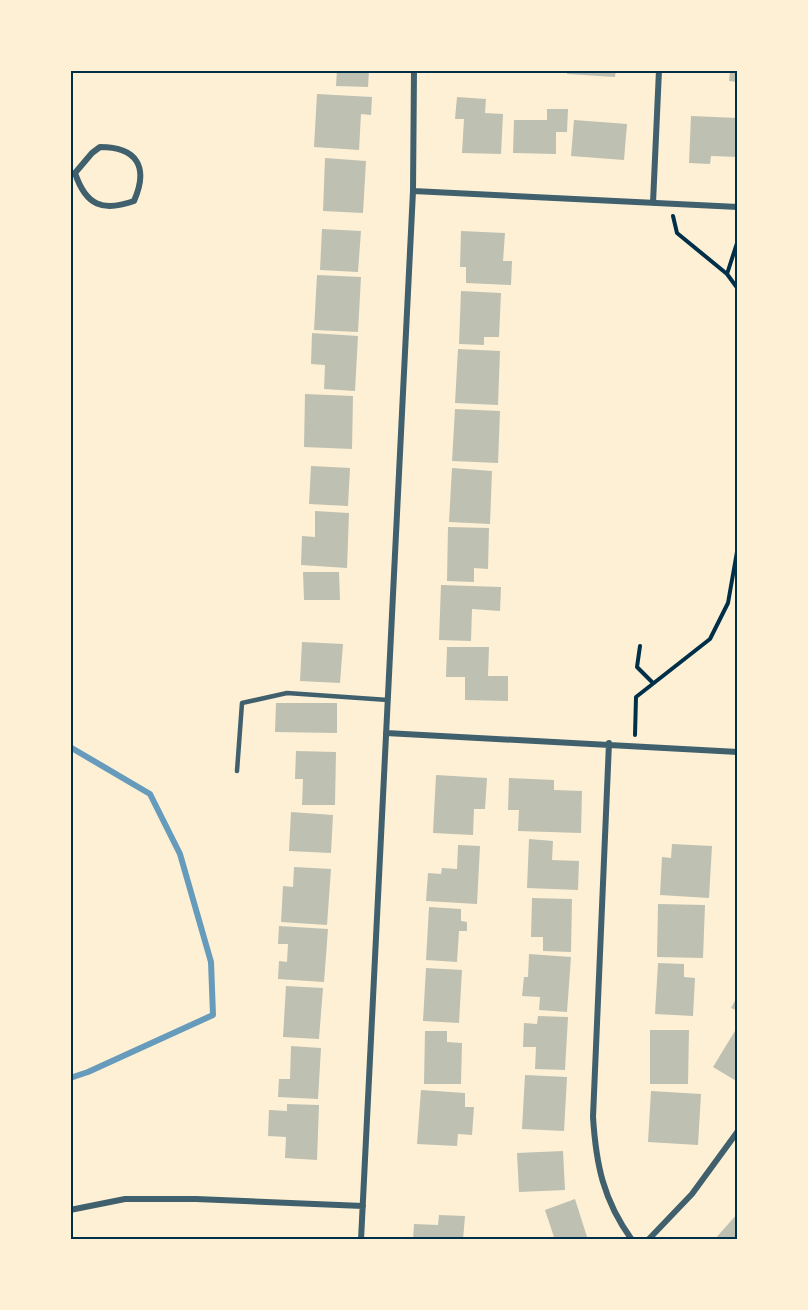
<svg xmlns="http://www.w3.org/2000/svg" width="808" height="1310" font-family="Rubik,sans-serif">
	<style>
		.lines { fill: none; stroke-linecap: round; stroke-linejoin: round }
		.stream { stroke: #669bbc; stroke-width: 6 }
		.building { fill: #bec0b2 }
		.path { stroke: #003049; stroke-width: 4 }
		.service { stroke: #3f606c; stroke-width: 4.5 }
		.minor { stroke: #3f606c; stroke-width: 6 }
		.neatline { fill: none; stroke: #003049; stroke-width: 2 }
	</style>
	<rect width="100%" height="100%" fill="#fdf0d5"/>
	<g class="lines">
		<path class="stream" d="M70 747 150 794 180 854 211 962 213 1015 88 1072 70 1078"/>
	</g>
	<path class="building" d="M337 70H369L368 87 336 86Z
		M567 70H616L615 77 567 74Z
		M730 70H738V82L729 81Z
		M317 94 372 97 371 115 361 114 359 150 314 147Z
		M457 97 486 99 485 113 503 114 501 154 462 153 464 119H455Z
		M547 109H568L567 132H556V154L513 153 514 120H547Z
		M691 116 738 118V157L711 156 710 164 689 163Z
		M574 120 627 124 624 160 571 156Z
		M325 158 366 161 363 213 323 211Z
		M322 229 361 231 358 272 320 270Z
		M461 231 505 233 503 261H512L511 285 466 283V267H460Z
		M317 275 361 277 358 332 314 330Z
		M461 291 501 293 499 337H484V345L459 344Z
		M312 333 358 336 355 391 324 389 325 365 311 364Z
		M458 349 500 351 498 405 455 403Z
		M305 394 353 396 352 449 304 447Z
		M455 409 500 411 498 463 452 461Z
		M311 466 350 468 348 506 309 504Z
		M452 468 492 471 490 524 449 522Z
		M315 511 349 513 347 568 301 565 302 536 315 537Z
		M448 527 489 528 488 569 474 568V582L447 581Z
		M303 572H339L340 600H304Z
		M441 585 501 587 500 611 472 609 471 641 439 640Z
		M302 642 343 644 340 683 300 681Z
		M447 647H489L488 676H508V701L465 700V677H446Z
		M276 703H337V733L275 732Z
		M296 751 336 752 335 805H302L303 779H295Z
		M436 775 487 778 485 809H474L473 835 433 833Z
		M509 778 554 780V790L582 791 581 833 518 831 519 810H508Z
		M291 812 333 815 331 853 289 851Z
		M529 839 553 841 552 860 579 861 578 890 527 888Z
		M672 844 712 846 709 898 660 895 662 857 671 858Z
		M458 845 480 846 477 904 426 901 428 873 441 874 442 868 457 869Z
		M294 867 331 869 327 925 281 922 283 886 293 887Z
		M532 898 572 899 571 952 543 951V937H531Z
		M658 904 705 905 703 958 657 957Z
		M429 907 461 909V921L467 922V931H459L457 962 426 960Z
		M279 926 328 929 324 982 278 979 279 961 287 962 288 944H278Z
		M529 954 571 957 567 1012 539 1010 540 997 522 996 524 977H528Z
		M658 963 684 964V977L695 978 693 1016 655 1014Z
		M426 968 462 970 459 1023 423 1021Z
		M286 986 323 988 319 1039 283 1037Z
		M738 995V1011L731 1008Z
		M538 1016 568 1017 565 1070 535 1069 536 1047H523L524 1023 537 1024Z
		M738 1026V1082L713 1067Z
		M650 1030H689L688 1084H650Z
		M425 1031H447V1042L462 1043 461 1084H424Z
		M291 1046 321 1048 318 1099 278 1097 279 1079H290Z
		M525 1075 567 1077 564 1131 522 1129Z
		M421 1090 465 1093V1107H474L472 1135 458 1134 457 1146 417 1144Z
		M651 1091 701 1094 698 1145 648 1142Z
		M287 1104 319 1105 317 1160 285 1158 286 1137 268 1136 269 1110 287 1111Z
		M563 1151 565 1190 519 1192 517 1153Z
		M575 1199 588 1240H555L545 1210Z
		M738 1213V1240H714Z
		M439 1215 465 1216 463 1240H413L414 1224 438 1225Z"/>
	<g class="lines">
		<path class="path" d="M673 216 677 233 727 274 738 289
			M727 274 738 240
			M738 446V531
			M640 646 637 667 653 683
			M635 735 636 697 710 639 728 603 738 546"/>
		<path class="service" d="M237 771 242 703 287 693 388 700"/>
		<path class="minor" d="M100 147C137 147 149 167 134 201 103 212 86 206 75 173L92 153Z
			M413 191 738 207
			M653 203 659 70
			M386 733 738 752
			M609 743 593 1117C596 1164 603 1200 632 1240
			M70 1210 125 1199H196L363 1206
			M361 1240 413 191 414 70
			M648 1240 692 1194 738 1131"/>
	</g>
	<rect width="808" height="1310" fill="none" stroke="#fdf0d5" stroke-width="144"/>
	<rect x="72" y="72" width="664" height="1166" class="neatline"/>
</svg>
